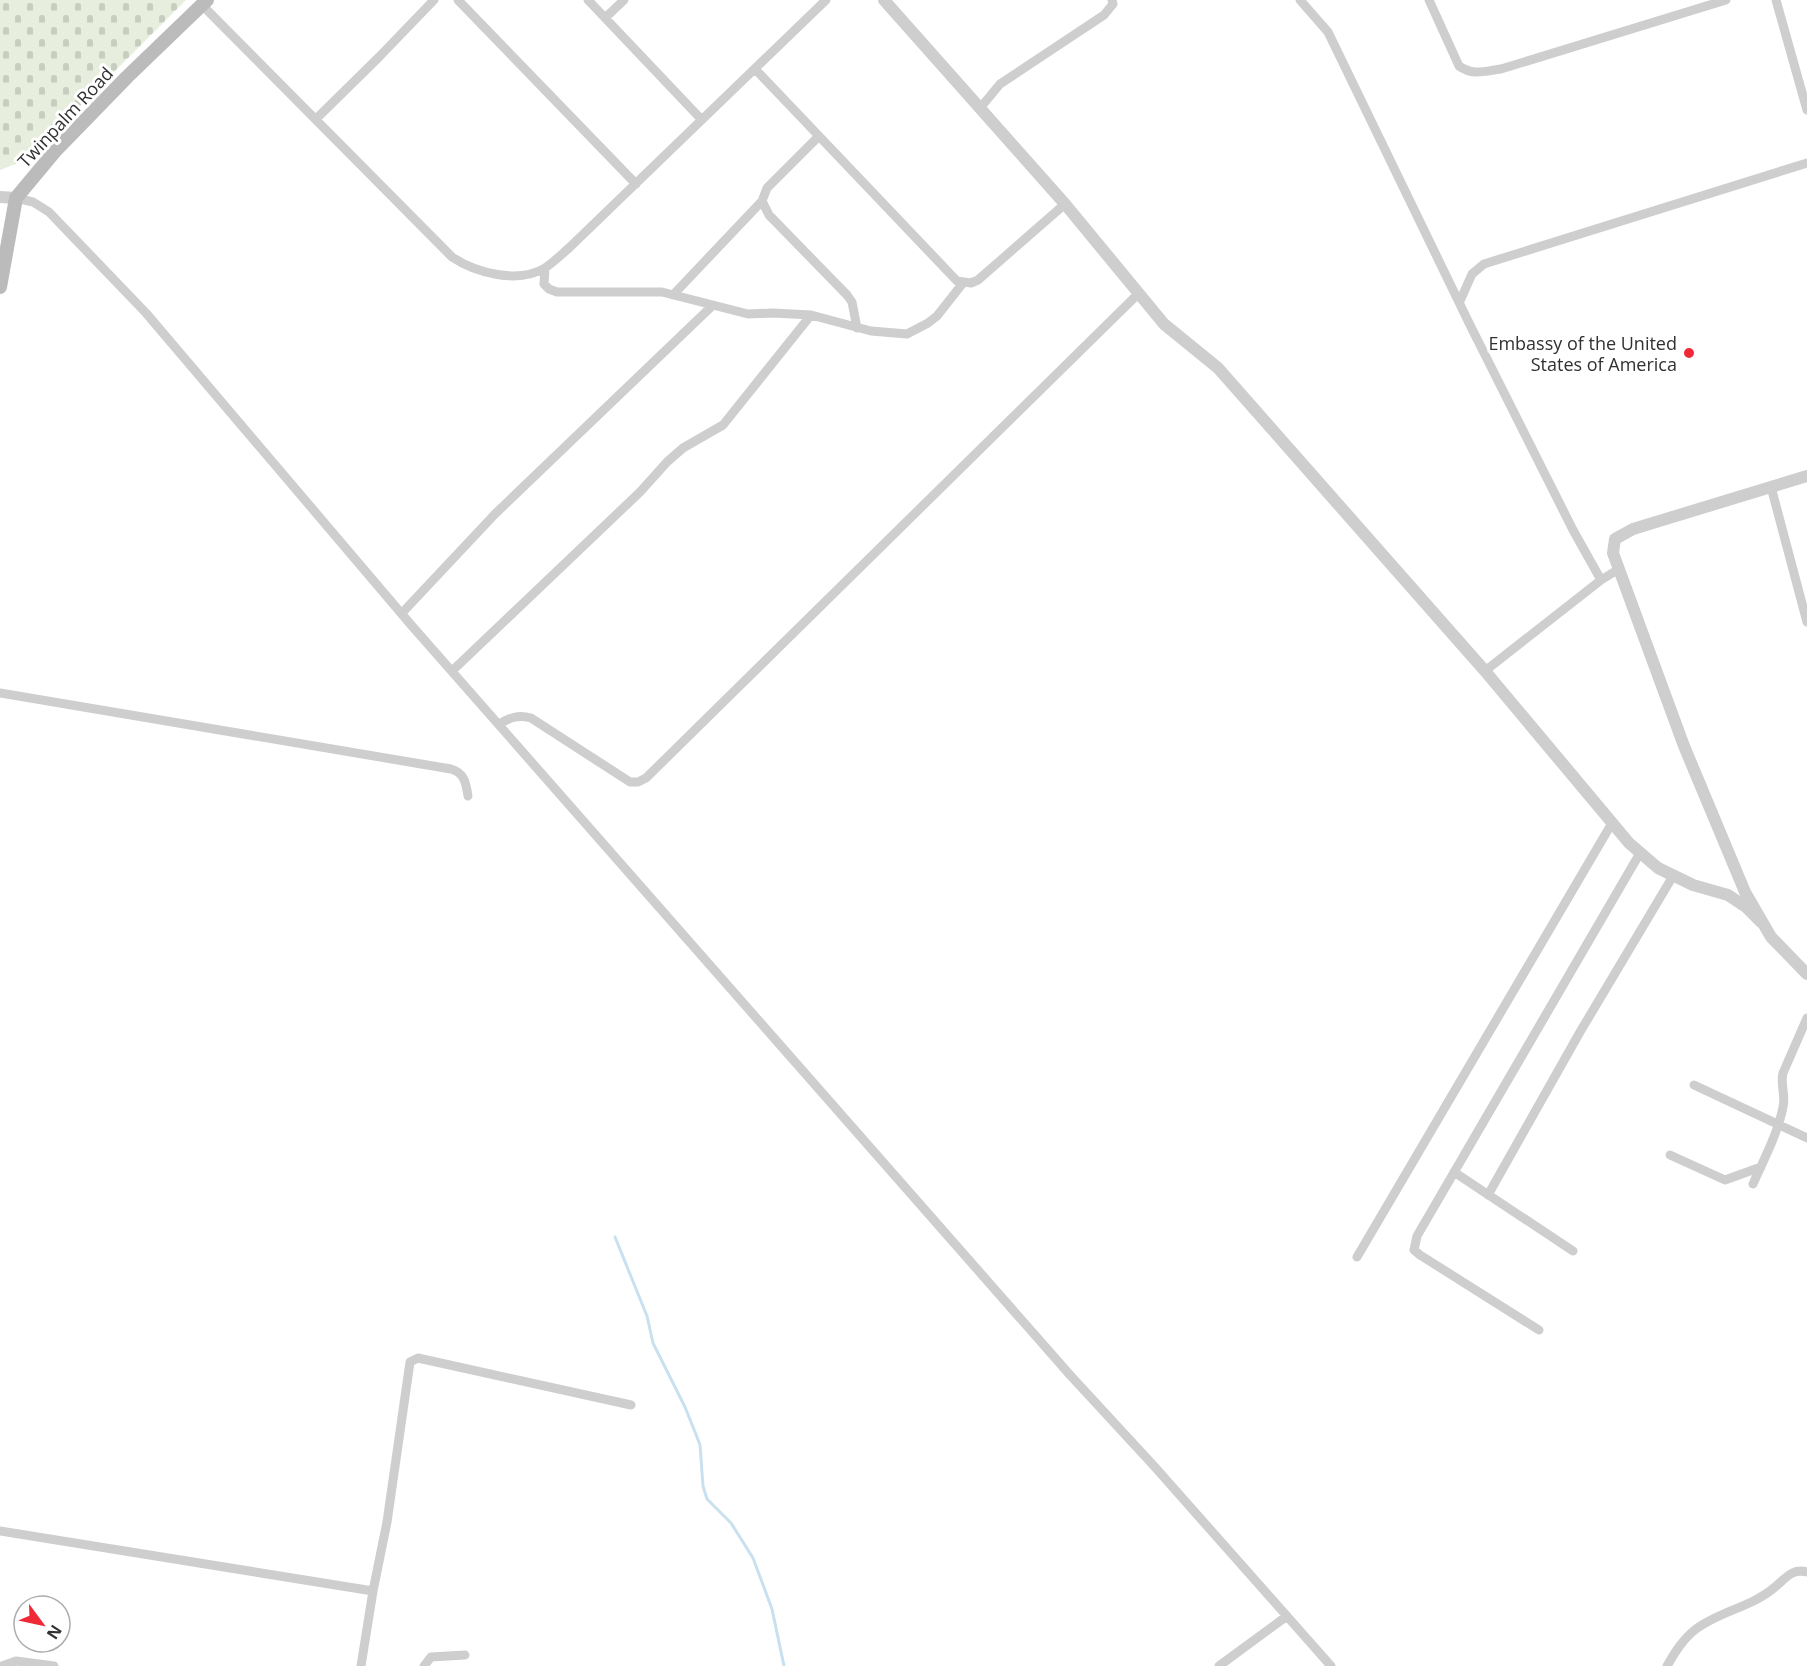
<svg xmlns="http://www.w3.org/2000/svg" width="1807" height="1666" font-family="'Open Sans',sans-serif">
	<style>
		.cemetery { fill: url(#cemetery-stones) }
		.lines { fill: none; stroke-linecap: round; stroke-linejoin: round }
		.stream { stroke: #c9e0ef; stroke-width: 3 }
		.minor { stroke: #cecece; stroke-width: 9 }
		.tertiary { stroke: #cecece; stroke-width: 12 }
		.secondary { stroke: #bbb; stroke-width: 14 }
		.poi-dot { fill: #f12937; stroke: #fff; stroke-width: 2 }
		.labels { text-anchor: middle; dominant-baseline: central; stroke-width: 6; stroke-linejoin: round; paint-order: stroke }
		.street-label { font-size: 18px; fill: #313131; stroke: #fff }
		.poi-label { font-size: 18px; fill: #313131; stroke: #fff; text-anchor: end }
	</style>
	<defs>
		<pattern id="cemetery-stones" width="16" height="16" patternUnits="userSpaceOnUse" patternTransform="scale(1.5)"><rect width="16" height="16" fill="#e7eede"/><path d="M2 7V4a2 2 0 0 1 4 0v3zM10 15v-3a2 2 0 0 1 4 0v3z" fill="#c7cdbf"/></pattern>
	</defs>
	<rect width="100%" height="100%" fill="#fff"/>
	<path class="cemetery" d="M0 0H186L26 160 0 170Z"/>
	<g class="lines">
		<path class="stream" d="M615 1237 647 1316 653 1343 685 1407 695 1432 700 1445 703 1486 707 1499 731 1523 753 1558 772 1609 784 1666"/>
		<path class="minor" d="M458 0 636 184
			M588 0 701 119
			M1300 0 1328 32 1470 325 1573 530 1601 580
			M1429 0 1459 66C1473 76 1485 71 1501 69L1726 0
			M1776 0 1807 110
			M202 5 452 257C476 273 518 284 545 268 554 262 562 254 570 247L826 0
			M605 18 624 0
			M755 69 957 281 971 283 978 280 1065 204
			M981 107 1000 84 1104 15 1113 4 1112 0
			M316 119 379 57 434 0
			M819 136 767 188 762 201 769 215 847 295 852 302 857 328
			M16 198 33 202 49 212 146 313 412 626 1070 1375 1154 1466 1331 1666
			M545 268 544 284 549 289 557 292H662L748 314 773 313 811 315 871 331 907 334 928 323 937 316 963 283
			M673 295 762 201
			M1460 301 1472 274 1484 264 1807 163
			M1771 487 1807 622
			M402 613 495 514 712 306
			M452 671 640 492 667 462 683 448 723 425 811 315
			M1485 671 1601 580 1619 569
			M0 693 451 769C465 773 466 784 468 796
			M499 724C510 718 518 714 531 718L630 782H638L646 778 1138 294
			M1694 1085 1807 1138
			M1670 1155 1725 1180 1761 1167
			M1454 1172 1573 1251
			M1753 1184C1764 1159 1778 1133 1783 1107 1786 1095 1780 1085 1783 1073L1807 1018
			M1488 1195 1580 1032 1673 876
			M1357 1257 1612 823
			M1539 1330 1420 1255 1414 1250 1417 1236 1640 853
			M0 1531 373 1591
			M2 1666 16 1661 54 1666
			M361 1666 373 1591 387 1522 410 1362 418 1358 631 1405
			M424 1666 431 1657 465 1655
			M1219 1666 1287 1616
			M1667 1666C1675 1652 1683 1639 1696 1629 1720 1611 1752 1607 1775 1587 1786 1578 1792 1568 1807 1572"/>
		<path class="tertiary" d="M884 0 1065 204 1164 324 1218 368 1485 671 1629 843 1658 868 1693 885 1728 895 1746 907 1762 923
			M0 197 16 198
			M1807 476 1633 529 1615 539 1613 553 1684 746 1745 892 1771 937 1807 974"/>
		<path class="secondary" d="M0 287 16 198 56 150 127 77 207 0"/>
	</g>
	<circle class="poi-dot" cx="1689" cy="353" r="6"/>
	<g class="labels">
		<g class="street-label">
			<text transform="translate(65 117) rotate(-47)">Twinpalm Road</text>
		</g>
		<g class="poi-label">
			<text x="1677" y="343">Embassy of the United<tspan x="1677" dy="21">States of America</tspan></text>
		</g>
	</g>
	<g transform="translate(42 1624) rotate(123)"><circle r="28" fill="#ffffff" stroke="#adadad" stroke-width="1.5"/>
	<path d="M0-4.5L10 22L0 15L-10 22Z" fill="#f12937"/>
	<text y="-9" font-size="16" font-weight="bold" text-anchor="middle" fill="#313131">N</text>
	</g>
</svg>
